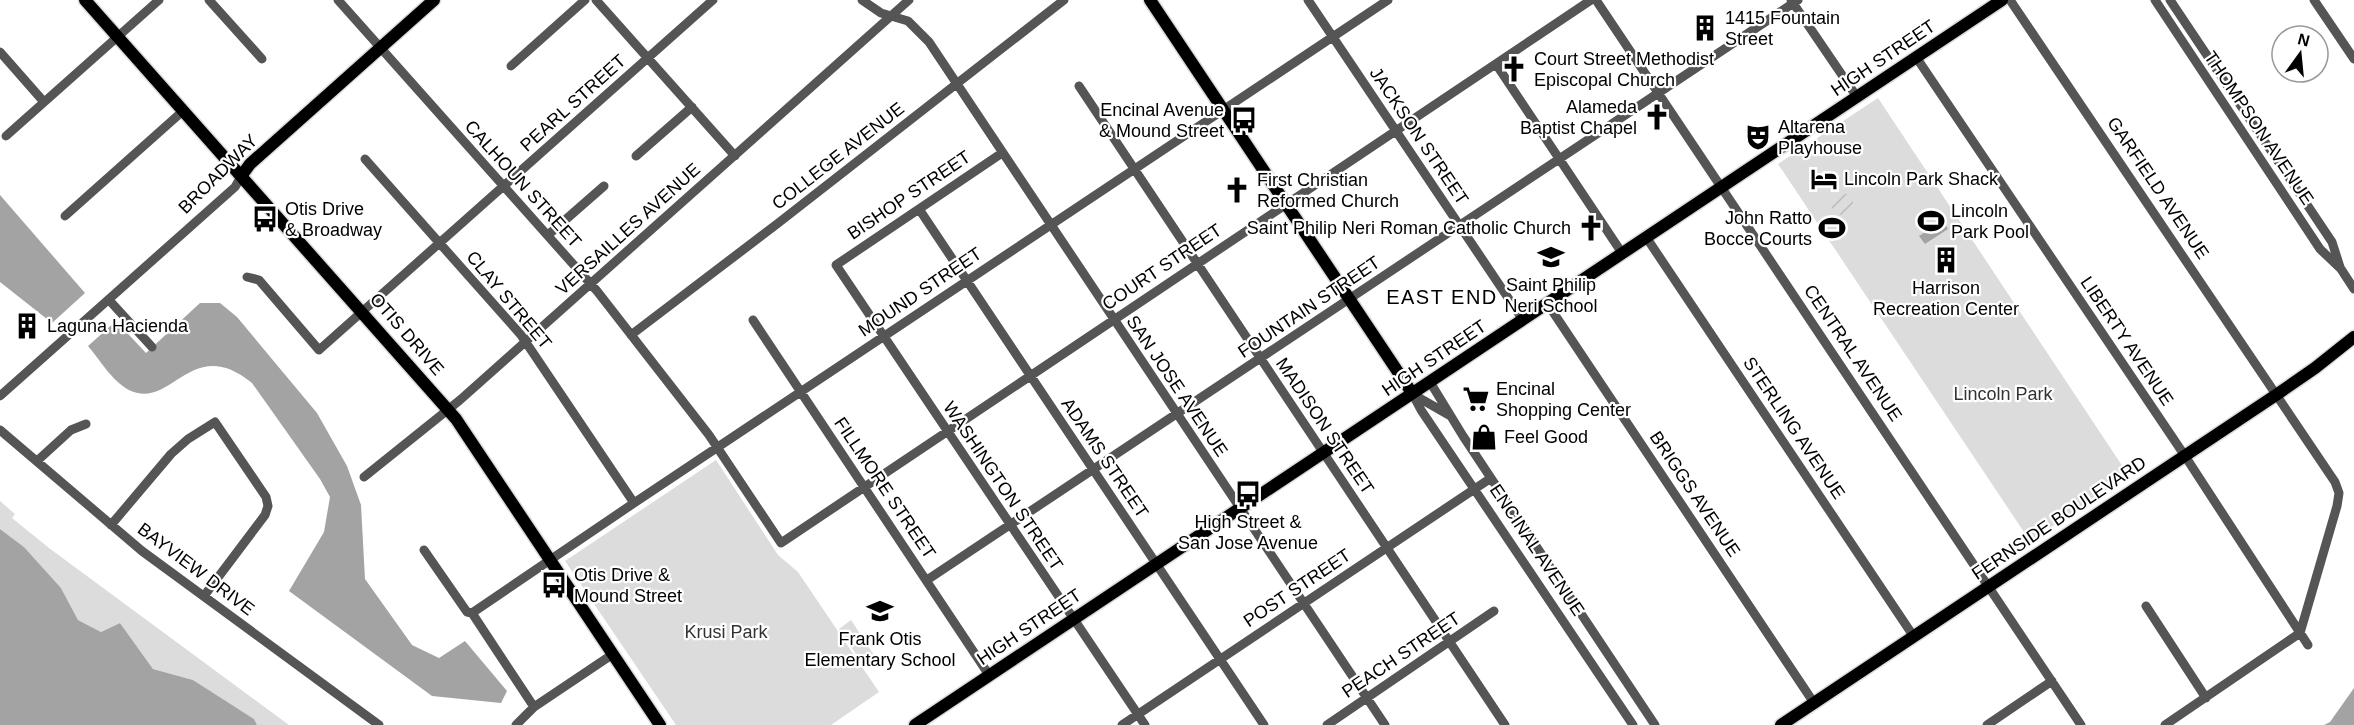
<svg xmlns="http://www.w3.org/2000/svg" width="2354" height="725" font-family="Arial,sans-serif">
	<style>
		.park { fill: #dcdcdc }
		.garden { fill: url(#garden-furrows) }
		.water { fill: #a3a3a3 }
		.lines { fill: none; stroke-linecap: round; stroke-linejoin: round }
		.major-casing { stroke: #dbdbdb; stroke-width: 15 }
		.minor { stroke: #555; stroke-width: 9 }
		.major { stroke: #000; stroke-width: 12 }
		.labels { text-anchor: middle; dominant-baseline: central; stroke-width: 4.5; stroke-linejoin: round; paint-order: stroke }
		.poi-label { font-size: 18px; fill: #000; stroke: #fff; text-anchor: start }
		.street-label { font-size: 18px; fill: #000; stroke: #fff }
		.park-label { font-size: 18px; fill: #333; stroke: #fff }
		.neighbourhood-label { font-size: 20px; letter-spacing: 1.5px; fill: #000; stroke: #fff }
	</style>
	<defs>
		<pattern id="garden-furrows" width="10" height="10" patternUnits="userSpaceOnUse" patternTransform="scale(1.5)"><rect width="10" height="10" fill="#dcdcdc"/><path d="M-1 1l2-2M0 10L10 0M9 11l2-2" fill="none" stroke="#bbb"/></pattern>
	</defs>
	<rect width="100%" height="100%" fill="#fff"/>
	<path class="park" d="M1878 98 2129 476 2030 541 1778 164Z
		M716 460 778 555 798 572 879 692 831 725H676L565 561Z
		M0 501 15 514 12 518 49 548 289 725H257L254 719 193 680 153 669 120 623 101 632 78 620 61 588 24 547 0 529Z
		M851 620 874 655 862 663 839 629Z"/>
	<path class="garden" d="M1831 204a11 11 0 1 1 22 0a11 11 0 1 1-22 0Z"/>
	<path class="water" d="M0 195 85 293 52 323 0 282Z
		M1943 221 1948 229 1925 244 1919 236Z
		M200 303H220L237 317 317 413 347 466 361 505 365 579 412 645 439 658 465 641 507 691 501 703 432 696 289 591 324 532 330 497 320 479 252 383C191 333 172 411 129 390 112 381 100 360 88 346L116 321 146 353Z
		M0 529 24 547 61 588 78 620 101 632 120 623 153 669 193 680 254 719 257 725H0Z
		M2354 688V725H2324L2330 722Z"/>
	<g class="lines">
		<g class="major-casing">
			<path id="major" d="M85 0 456 419 660 725
				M1150 0 1412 393
				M242 175 250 164 434 0
				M915 725 2002 0
				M1781 725 2276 395 2315 368 2354 337"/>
		</g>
		<path class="minor" d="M209 0 262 59
			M338 0 597 291 709 435 781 543 1591 0
			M596 0 735 156
			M862 0 881 13 908 21 929 42 1385 725
			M1308 0 1523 320
			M1596 0 2081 725
			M1791 0 1857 97
			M2010 0 2335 482 2339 493 2337 506 2300 633 2165 725
			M2155 0 2320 249 2341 269 2354 289
			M2170 0 2332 242 2340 267
			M2314 0 2354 59
			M0 52 44 102
			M1916 57 2185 456 2308 645
			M1496 64 1622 253
			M511 66 585 0
			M1079 86 1505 725
			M6 136 159 0
			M1002 153 836 265 1145 725
			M636 156 692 107
			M365 159 521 335 634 503
			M919 209 1264 725
			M65 216 184 110
			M548 235 604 186
			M1646 237 1914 637
			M247 277 259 280 319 350 713 0
			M109 300 152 347
			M1547 303 1814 703
			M753 320 989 675
			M631 335 777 224 1064 0
			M1430 382 1463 436 1655 725
			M1412 393 1421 410 1633 725
			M1414 395 1449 415
			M0 396 235 187 242 175
			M0 430 142 551 379 725
			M37 461 71 430 86 424
			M364 477 460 400 909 0
			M111 525 171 454 188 439 215 422 266 497 268 506 265 515 204 596
			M424 550 467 612 472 613 534 707
			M927 580 1798 0
			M2146 606 2206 698
			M472 613 634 503 1388 0
			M516 725 534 707 613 654
			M1122 725 1491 478
			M1327 725 1494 611
			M1987 725 2052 681"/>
		<use href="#major" class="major"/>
	</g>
	<defs>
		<g id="building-bare" transform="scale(2.07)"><path d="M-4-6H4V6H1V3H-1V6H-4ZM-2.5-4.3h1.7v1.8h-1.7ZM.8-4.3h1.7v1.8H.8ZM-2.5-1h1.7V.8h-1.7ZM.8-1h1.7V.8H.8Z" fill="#000" stroke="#fff" stroke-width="2.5" paint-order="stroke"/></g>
		<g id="church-bare" transform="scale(2.07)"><path d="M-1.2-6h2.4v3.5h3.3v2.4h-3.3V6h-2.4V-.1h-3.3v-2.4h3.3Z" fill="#000" stroke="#fff" stroke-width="2.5" paint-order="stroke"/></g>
		<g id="bus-bare" transform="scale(2.07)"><path d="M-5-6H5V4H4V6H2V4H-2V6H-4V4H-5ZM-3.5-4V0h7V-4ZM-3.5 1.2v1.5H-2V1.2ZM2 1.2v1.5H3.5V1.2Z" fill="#000" stroke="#fff" stroke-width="2.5" paint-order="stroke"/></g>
		<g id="theatre-bare" transform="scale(2.07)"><path d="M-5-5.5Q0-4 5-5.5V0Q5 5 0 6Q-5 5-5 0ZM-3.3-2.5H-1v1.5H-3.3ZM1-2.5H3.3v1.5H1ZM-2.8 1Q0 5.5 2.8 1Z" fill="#000" stroke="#fff" stroke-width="2.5" paint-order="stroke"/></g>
		<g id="hotel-bare" transform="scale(2.07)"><path d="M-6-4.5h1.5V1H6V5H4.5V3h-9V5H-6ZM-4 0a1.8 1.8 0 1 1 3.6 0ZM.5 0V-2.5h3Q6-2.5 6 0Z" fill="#000" stroke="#fff" stroke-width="2.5" paint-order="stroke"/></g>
		<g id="stadium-bare" transform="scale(2.07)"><path d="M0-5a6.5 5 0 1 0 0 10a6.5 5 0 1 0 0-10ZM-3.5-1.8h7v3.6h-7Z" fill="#000" stroke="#fff" stroke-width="2.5" paint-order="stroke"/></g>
		<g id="school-bare" transform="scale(2.07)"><path d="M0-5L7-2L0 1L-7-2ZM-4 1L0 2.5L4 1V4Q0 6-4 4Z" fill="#000" stroke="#fff" stroke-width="2.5" paint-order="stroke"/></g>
		<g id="supermarket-bare" transform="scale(2.07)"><path d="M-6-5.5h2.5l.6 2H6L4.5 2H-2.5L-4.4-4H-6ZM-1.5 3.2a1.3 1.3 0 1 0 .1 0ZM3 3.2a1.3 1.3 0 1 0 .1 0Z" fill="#000" stroke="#fff" stroke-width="2.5" paint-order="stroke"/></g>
		<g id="shop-bare" transform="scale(2.07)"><path d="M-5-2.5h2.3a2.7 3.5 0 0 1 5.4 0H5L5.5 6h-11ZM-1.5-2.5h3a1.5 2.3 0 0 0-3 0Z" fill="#000" stroke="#fff" stroke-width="2.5" paint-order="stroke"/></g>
	</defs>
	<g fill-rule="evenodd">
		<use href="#building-bare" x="1705" y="28"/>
		<use href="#church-bare" x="1514" y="69"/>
		<use href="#church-bare" x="1657" y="117"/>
		<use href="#bus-bare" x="1244" y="120"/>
		<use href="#theatre-bare" x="1758" y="137"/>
		<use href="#hotel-bare" x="1824" y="179"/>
		<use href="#church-bare" x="1237" y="190"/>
		<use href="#bus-bare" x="265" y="219"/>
		<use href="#stadium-bare" x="1931" y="221"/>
		<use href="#church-bare" x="1591" y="228"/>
		<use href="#stadium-bare" x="1832" y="228"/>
		<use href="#school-bare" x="1551" y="257"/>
		<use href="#building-bare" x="1946" y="260"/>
		<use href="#building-bare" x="27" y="326"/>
		<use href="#supermarket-bare" x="1476" y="399"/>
		<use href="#shop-bare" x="1484" y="437"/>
		<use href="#bus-bare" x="1248" y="494"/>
		<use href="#bus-bare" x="554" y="585"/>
		<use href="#school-bare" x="880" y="611"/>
	</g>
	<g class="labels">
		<g class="poi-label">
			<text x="1725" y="18">1415 Fountain<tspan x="1725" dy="21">Street</tspan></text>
			<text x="1534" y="59">Court Street Methodist<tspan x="1534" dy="21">Episcopal Church</tspan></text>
			<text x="1637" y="107" text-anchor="end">Alameda<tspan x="1637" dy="21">Baptist Chapel</tspan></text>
			<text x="1224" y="110" text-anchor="end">Encinal Avenue<tspan x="1224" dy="21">&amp; Mound Street</tspan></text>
			<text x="1778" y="127">Altarena<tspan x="1778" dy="21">Playhouse</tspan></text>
			<text x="1844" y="179">Lincoln Park Shack</text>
			<text x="1257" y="180">First Christian<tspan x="1257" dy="21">Reformed Church</tspan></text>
			<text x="285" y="209">Otis Drive<tspan x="285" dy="21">&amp; Broadway</tspan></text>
			<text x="1951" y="211">Lincoln<tspan x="1951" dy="21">Park Pool</tspan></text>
			<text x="1812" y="218" text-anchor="end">John Ratto<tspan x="1812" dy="21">Bocce Courts</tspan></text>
			<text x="1571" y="228" text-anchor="end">Saint Philip Neri Roman Catholic Church</text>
			<text x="1551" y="285" text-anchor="middle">Saint Philip<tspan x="1551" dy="21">Neri School</tspan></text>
			<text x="1946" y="288" text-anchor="middle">Harrison<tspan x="1946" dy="21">Recreation Center</tspan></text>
			<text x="47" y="326">Laguna Hacienda</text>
			<text x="1496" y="389">Encinal<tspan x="1496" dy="21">Shopping Center</tspan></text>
			<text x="1504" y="437">Feel Good</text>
			<text x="1248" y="522" text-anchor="middle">High Street &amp;<tspan x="1248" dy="21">San Jose Avenue</tspan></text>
			<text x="574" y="575">Otis Drive &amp;<tspan x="574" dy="21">Mound Street</tspan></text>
			<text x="880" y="639" text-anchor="middle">Frank Otis<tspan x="880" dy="21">Elementary School</tspan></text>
		</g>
		<g class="street-label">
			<text transform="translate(1883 58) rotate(-34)">HIGH STREET</text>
			<text transform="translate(573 103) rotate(-42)">PEARL STREET</text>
			<text transform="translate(2259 128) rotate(56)">THOMPSON AVENUE</text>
			<text transform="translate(1419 136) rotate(56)">JACKSON STREET</text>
			<text transform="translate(838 156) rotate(-38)">COLLEGE AVENUE</text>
			<text transform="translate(218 174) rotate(-45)">BROADWAY</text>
			<text transform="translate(523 184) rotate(48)">CALHOUN STREET</text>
			<text transform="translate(2158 188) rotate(56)">GARFIELD AVENUE</text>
			<text transform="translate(909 195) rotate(-34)">BISHOP STREET</text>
			<text transform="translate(628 229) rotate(-42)">VERSAILLES AVENUE</text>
			<text transform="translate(1162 267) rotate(-34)">COURT STREET</text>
			<text transform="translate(920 292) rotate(-34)">MOUND STREET</text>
			<text transform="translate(509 300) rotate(50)">CLAY STREET</text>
			<text transform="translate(1309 307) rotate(-34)">FOUNTAIN STREET</text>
			<text transform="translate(407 334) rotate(49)">OTIS DRIVE</text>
			<text transform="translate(2127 341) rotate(56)">LIBERTY AVENUE</text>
			<text transform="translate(1853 353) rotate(56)">CENTRAL AVENUE</text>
			<text transform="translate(1434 358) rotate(-34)">HIGH STREET</text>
			<text transform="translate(1177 386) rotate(56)">SAN JOSE AVENUE</text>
			<text transform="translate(1325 426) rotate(56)">MADISON STREET</text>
			<text transform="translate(1794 428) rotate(56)">STERLING AVENUE</text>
			<text transform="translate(1105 458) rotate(56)">ADAMS STREET</text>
			<text transform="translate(1003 486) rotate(56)">WASHINGTON STREET</text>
			<text transform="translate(885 488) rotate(56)">FILLMORE STREET</text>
			<text transform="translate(1695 494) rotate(56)">BRIGGS AVENUE</text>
			<text transform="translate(2059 518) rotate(-34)">FERNSIDE BOULEVARD</text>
			<text transform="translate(1537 550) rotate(56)">ENCINAL AVENUE</text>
			<text transform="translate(196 569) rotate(37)">BAYVIEW DRIVE</text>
			<text transform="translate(1297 588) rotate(-34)">POST STREET</text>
			<text transform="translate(1029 627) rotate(-34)">HIGH STREET</text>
			<text transform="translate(1401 655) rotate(-34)">PEACH STREET</text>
		</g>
		<g class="park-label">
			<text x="2003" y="394">Lincoln Park</text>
			<text x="726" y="632">Krusi Park</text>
		</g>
		<g class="neighbourhood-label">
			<text x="1442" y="297">EAST END</text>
		</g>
	</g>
	<g transform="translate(2300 54) rotate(15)"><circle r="28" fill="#ffffff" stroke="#999999" stroke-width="1.5"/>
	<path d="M0-4.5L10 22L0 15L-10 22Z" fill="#000000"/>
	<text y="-9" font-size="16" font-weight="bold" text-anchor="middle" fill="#000000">N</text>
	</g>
</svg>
